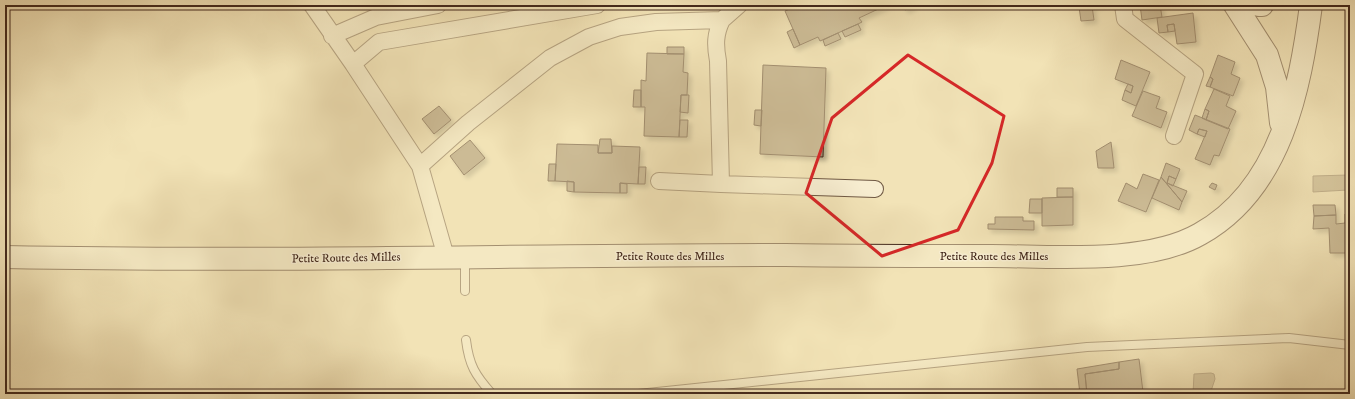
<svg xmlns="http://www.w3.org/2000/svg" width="1355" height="399" font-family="'IM FELL DW Pica',serif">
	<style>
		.water { fill: #b6a482; stroke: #887359 }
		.building { fill: #9e8a6d; stroke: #43291c; filter: url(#shadow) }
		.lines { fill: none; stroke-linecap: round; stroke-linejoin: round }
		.lane-casing { stroke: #6f5843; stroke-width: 10 }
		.street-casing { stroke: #6f5843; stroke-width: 18 }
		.secondary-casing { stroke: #43291c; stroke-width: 24 }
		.lane { stroke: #f7edd0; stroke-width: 8 }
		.street { stroke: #f7edd0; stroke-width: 16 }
		.secondary { stroke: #f7edd0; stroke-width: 22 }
		.marked { fill: none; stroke: #d62828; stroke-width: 3; stroke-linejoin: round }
		.labels { text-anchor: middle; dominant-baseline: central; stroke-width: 3; stroke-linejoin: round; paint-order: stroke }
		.street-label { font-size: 12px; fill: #43291c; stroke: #f7edd0 }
	</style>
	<defs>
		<filter id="shadow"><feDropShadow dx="3.5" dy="3.5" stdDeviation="2" flood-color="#0004"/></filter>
	</defs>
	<rect width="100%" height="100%" fill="#f2e3b7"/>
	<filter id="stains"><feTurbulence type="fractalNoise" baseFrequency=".005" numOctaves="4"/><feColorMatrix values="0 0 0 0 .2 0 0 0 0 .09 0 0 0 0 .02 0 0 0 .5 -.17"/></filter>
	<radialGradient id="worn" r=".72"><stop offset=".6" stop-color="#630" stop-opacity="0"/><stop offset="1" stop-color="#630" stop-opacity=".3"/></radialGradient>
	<path class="water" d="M1348 175V190L1313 192V176Z
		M1211 373 1214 374 1215 379 1210 394H1193L1194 374Z"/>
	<path class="building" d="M799 5H887L859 18 862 22 858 24 820 41 818 37 800 45 785 11Z
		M903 5H915L905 10Z
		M1081 5H1100L1092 6 1094 20 1081 21 1079 7H1081Z
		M1140 5H1160L1162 17 1142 20Z
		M1193 13 1196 42 1177 44 1174 24 1167 25 1168 32 1159 33 1157 18Z
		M858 24 861 30 845 37 842 31Z
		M1174 24 1175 31 1168 32 1167 25Z
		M793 29 800 45 794 48 787 32Z
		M838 33 841 39 825 46 823 40Z
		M667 47H684V54H667Z
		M647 53 684 54 683 72 688 73 687 95H681L679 137 644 136 645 107H641V80L646 81Z
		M1218 55 1235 62 1231 74 1240 78 1233 96 1210 87 1213 79 1210 77Z
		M1121 60 1150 72 1136 106 1122 100 1125 90 1131 93 1133 86 1115 79Z
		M763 65 826 68 823 157 760 154Z
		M1210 77 1213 79 1210 87 1206 86Z
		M1128 84 1133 86 1131 93 1125 90Z
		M1214 89 1230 96 1226 106 1236 111 1228 129 1206 120 1209 111 1205 109Z
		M634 90H641V107H633Z
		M1143 91 1160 97 1156 108 1167 112 1161 128 1132 116Z
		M681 95H689L688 113 680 112Z
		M439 106 451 120 434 134 422 119Z
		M1205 109 1209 111 1206 120 1202 118Z
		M755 110H762L761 126 754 125Z
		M1195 115 1230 129 1219 156 1214 155 1210 165 1195 159 1207 131 1199 129 1197 134 1189 130Z
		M680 120H688L687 137H679Z
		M1199 129 1207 131 1205 137 1197 134Z
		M600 139H611L612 153H598Z
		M470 140 485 158 464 175 450 156Z
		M1111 142 1114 168H1098L1096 151Z
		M557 144 598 145V153H612V146L640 147 638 184 620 183V193L574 192V182L555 181Z
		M1166 163 1180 169 1176 179 1169 176 1167 183 1187 191 1182 202 1161 177Z
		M549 164H556L555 181H548Z
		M639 167H646L645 184H638Z
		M1143 174 1159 180 1146 212 1118 201 1126 183 1137 189Z
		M1169 176 1176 179 1173 186 1167 183Z
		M1161 177 1182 202 1179 210 1152 198Z
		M567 181 574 182V192L567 191Z
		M620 183 627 184V193H620Z
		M1212 183 1217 185 1215 190 1209 187Z
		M1057 188H1073V197H1057Z
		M1073 197V225L1042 226V198Z
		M1030 199H1042V213H1029Z
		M1313 205H1335L1336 215 1314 216Z
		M1350 210V235L1348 236 1349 253H1330L1329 228 1313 229 1314 216 1336 215V224L1345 223V214Z
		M995 217H1023V221H1034V230L988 229V224H995Z
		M1139 359 1143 392 1125 394H1087L1085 374 1119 369V362Z
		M1119 362V369L1085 374 1087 394H1080L1077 369Z"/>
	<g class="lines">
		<g class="lane-casing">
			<path id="lane" d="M465 258V291
				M466 340C469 365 475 375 492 394
				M638 394 1087 347 1289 338 1350 345"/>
		</g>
		<g class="street-casing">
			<path id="street" d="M312 5 353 64 420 166 446 257
				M1123 5 1125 19 1195 74 1174 136
				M722 20C715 34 715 45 718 61L721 184 875 189
				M332 36 376 17 438 5
				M353 64 379 42 597 5
				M420 166 468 123 550 58 589 37 620 27 656 22 722 20 739 5
				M659 181 721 184"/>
		</g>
		<g class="secondary-casing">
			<path id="secondary" d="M1235 5 1267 55 1277 87 1281 123
				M1259 5H1262
				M5 257C265 262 525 255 785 255 853 256 922 256 991 256 1053 256 1146 265 1200 234 1281 189 1300 89 1311 5"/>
		</g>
		<use href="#lane" class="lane"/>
		<use href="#street" class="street"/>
		<use href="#secondary" class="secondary"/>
	</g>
	<path d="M0 0H1355V399H0ZM908 55 1004 116 992 163 958 230 882 256 806 193 832 118Z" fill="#f2e3b7" fill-opacity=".55" fill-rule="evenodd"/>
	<path class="marked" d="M908 55 1004 116 992 163 958 230 882 256 806 193 832 118Z"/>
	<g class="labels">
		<g class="street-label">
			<text x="670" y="256">Petite Route des Milles</text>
			<text x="994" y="256">Petite Route des Milles</text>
			<text transform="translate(346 258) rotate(-1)">Petite Route des Milles</text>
		</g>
	</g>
	<rect width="1355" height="399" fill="none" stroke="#f2e3b7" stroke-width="20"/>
	<rect x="6" y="6" width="1343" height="387" fill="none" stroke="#43291c" stroke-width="2"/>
	<rect x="10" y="10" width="1335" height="379" fill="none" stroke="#43291c"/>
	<rect width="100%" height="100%" filter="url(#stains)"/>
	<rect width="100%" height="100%" fill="url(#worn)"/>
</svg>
